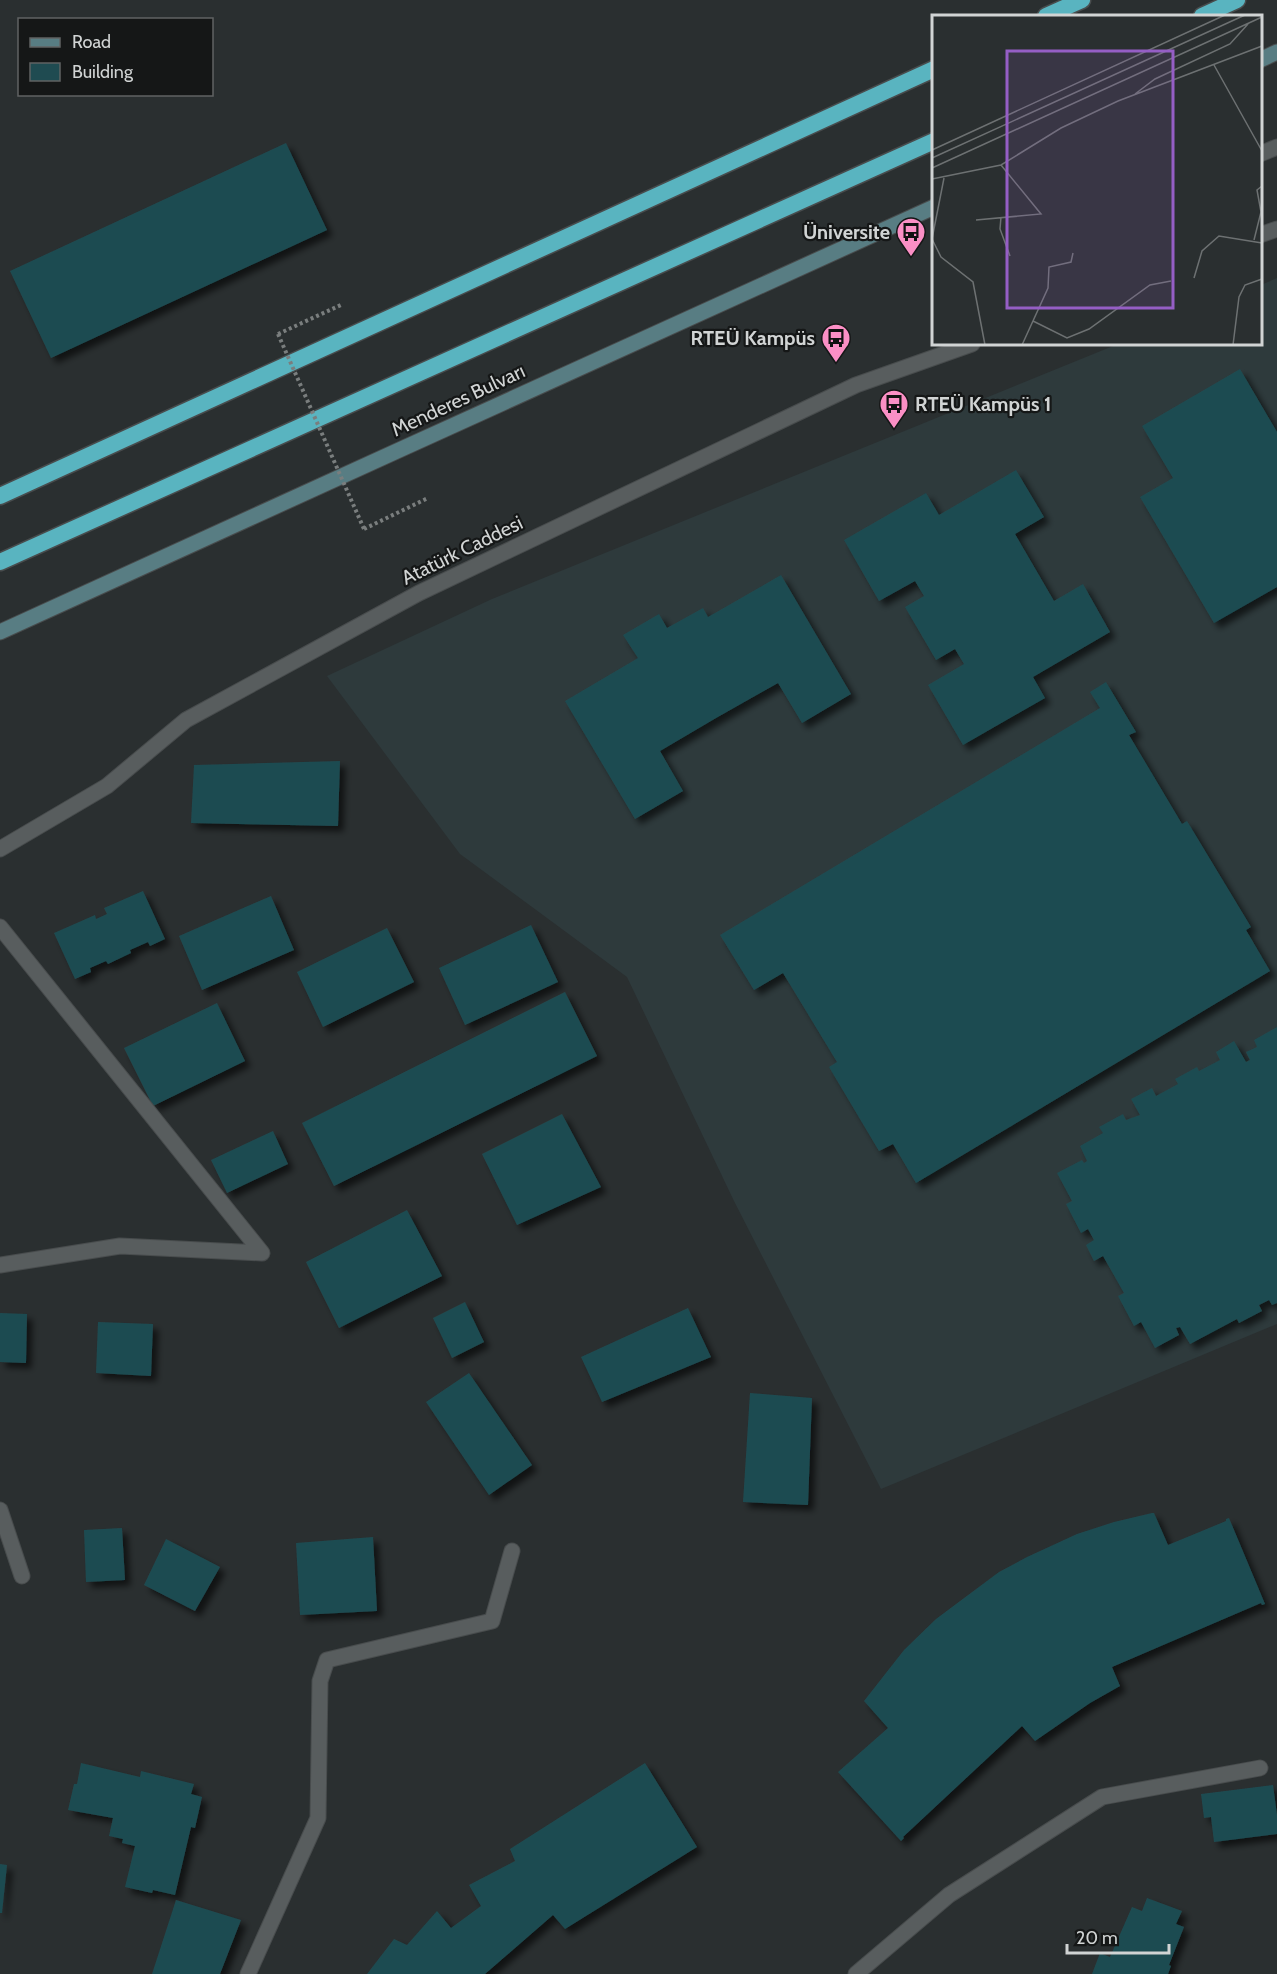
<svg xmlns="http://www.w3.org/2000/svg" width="1277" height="1974" font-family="Cabin,sans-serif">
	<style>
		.built { fill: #2e3a3c }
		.building { fill: #1f4b51; filter: url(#shadow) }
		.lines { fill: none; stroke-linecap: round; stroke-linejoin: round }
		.minor-casing { stroke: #484c4d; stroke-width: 17 }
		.tertiary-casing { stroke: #484c4d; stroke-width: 17 }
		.secondary-casing { stroke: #484c4d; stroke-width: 17 }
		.trunk-casing { stroke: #484c4d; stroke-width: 19 }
		.path { stroke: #7a7e7e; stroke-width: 4; stroke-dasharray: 3 3; stroke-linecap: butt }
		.minor { stroke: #585d5e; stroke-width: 15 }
		.tertiary { stroke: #585d5e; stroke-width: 15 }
		.secondary { stroke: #587d83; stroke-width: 15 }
		.trunk { stroke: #59b4c0; stroke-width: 16 }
		.path-bridge { stroke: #7a7e7e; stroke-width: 4; stroke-dasharray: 3 3; stroke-linecap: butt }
		.labels { text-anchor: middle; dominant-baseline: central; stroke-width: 4.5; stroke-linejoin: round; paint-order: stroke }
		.poi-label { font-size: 20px; font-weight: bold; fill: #d1d4d4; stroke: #151717; text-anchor: end }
		.street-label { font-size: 20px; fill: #d1d4d4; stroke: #151717 }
		.inset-road { fill: none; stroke: #6d7172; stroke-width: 1.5 }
		.view { fill: #955ec5; fill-opacity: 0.15; stroke: #955ec5; stroke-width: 3 }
		.inset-edge { fill: none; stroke: #d1d4d4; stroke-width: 3 }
	</style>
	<defs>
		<filter id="shadow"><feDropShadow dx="5.5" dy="5.5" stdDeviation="3" flood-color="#0009"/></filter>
	</defs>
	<rect width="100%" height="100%" fill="#2a2f30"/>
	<path class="built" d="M1277 278V1324L881 1489 734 1201 627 977 460 854 327 676 492 599 1118 344H1260L1261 285Z"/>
	<path class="building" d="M286 143 327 230 51 358 10 271Z
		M1240 369 1277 432V587L1214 623 1140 497 1173 478 1142 426Z
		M1016 470 1044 517 1015 534 1054 601 1083 584 1110 632 1033 677 1045 698 963 745 928 685 964 664 955 649 936 660 905 607 924 596 915 581 879 601 844 540 926 493 939 515Z
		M781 575 851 694 802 723 778 683 716 718 660 751 683 791 635 819 565 701 638 658 623 635 659 614 667 628 703 608 708 617Z
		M1106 682 1136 732 1129 735 1182 824 1187 821 1251 927 1246 930 1270 971 916 1183 893 1144 879 1151 829 1067 837 1062 783 973 754 990 720 935 1100 708 1090 692Z
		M340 761 338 826 191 823 194 765Z
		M143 891 165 939 150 946 148 942 130 950 131 953 108 964 106 961 90 968 91 972 75 979 54 933 95 915 96 919 107 914 104 908Z
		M271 896 294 950 202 990 179 936Z
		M531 925 558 982 465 1025 439 968Z
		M387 928 414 982 323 1027 297 972Z
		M565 992 597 1056 334 1186 302 1123Z
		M217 1003 245 1061 153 1106 124 1048Z
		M1277 1027V1303L1272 1305 1269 1300 1259 1305 1262 1311 1239 1323 1237 1319 1190 1344 1180 1327 1176 1328 1179 1335 1155 1348 1141 1322 1134 1326 1118 1296 1124 1293 1103 1256 1094 1261 1086 1245 1094 1240 1088 1229 1081 1233 1066 1204 1072 1201 1057 1173 1082 1160 1084 1163 1087 1161 1080 1146 1103 1133 1099 1127 1123 1114 1126 1120 1140 1115 1131 1099 1152 1088 1156 1096 1178 1084 1175 1079 1197 1067 1199 1071 1220 1060 1216 1052 1234 1041 1246 1062 1250 1060 1246 1052 1257 1047 1254 1040Z
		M562 1114 601 1187 517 1225 482 1154Z
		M273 1131 288 1164 227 1193 211 1160Z
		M407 1210 442 1276 339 1328 306 1262Z
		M465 1302 484 1342 452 1358 433 1318Z
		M688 1308 711 1357 602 1402 581 1357Z
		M0 1313 27 1314 26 1363 0 1362Z
		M98 1322 153 1324 151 1376 96 1373Z
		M469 1373 532 1465 489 1495 426 1402Z
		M750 1393 812 1398 808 1505 743 1502Z
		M1152 1513H1154L1168 1545 1226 1521V1519L1229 1518 1265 1604 1262 1605 1261 1603 1112 1667 1120 1686 1090 1703 1035 1741 1022 1726 903 1837 904 1838 901 1841 838 1772 888 1728 864 1701 904 1650 936 1619 999 1572 1027 1557 1077 1534 1114 1522Z
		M122 1528 125 1580 86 1582 84 1530Z
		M373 1537 377 1611 300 1615 296 1543Z
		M166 1539 220 1567 195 1611 144 1585Z
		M81 1763 140 1777 141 1771 194 1784 191 1794 202 1797 195 1828 191 1827 175 1895 153 1890 152 1893 125 1887 135 1846 122 1843 123 1839 109 1836 113 1818 68 1810 74 1784H77Z
		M645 1763 697 1847 565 1929 553 1915 485 1974H367L394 1939 407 1945 437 1911 451 1928 481 1906 469 1885 515 1861 510 1849Z
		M1273 1785 1277 1815V1834L1214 1842 1211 1817 1204 1818 1201 1794Z
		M0 1864 7 1865 2 1913H0Z
		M1147 1898 1182 1911 1176 1924 1184 1927 1169 1965 1171 1966 1168 1974H1092L1100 1953 1110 1957 1132 1907 1142 1911Z
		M176 1900 241 1920 220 1974H152Z"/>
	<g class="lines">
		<g class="minor-casing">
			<path id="minor" d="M1260 154 1277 147
				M0 927 262 1253 120 1246 0 1265
				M0 1510 22 1576
				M248 1974 318 1818 320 1681 327 1660 492 1621 512 1551
				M856 1974 949 1895 1102 1797 1260 1768"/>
		</g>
		<g class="tertiary-casing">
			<path id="tertiary" d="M1260 235 1277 229
				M0 849 107 786 186 720 419 593 856 385 972 344"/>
		</g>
		<g class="secondary-casing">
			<path id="secondary" d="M1260 60 1277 52
				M0 632C312 491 621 347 934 207"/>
		</g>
		<g class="trunk-casing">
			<path id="trunk" d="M1046 16 1082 0
				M1202 16 1237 0
				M0 496 934 69
				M0 562 934 141"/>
		</g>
		<path class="path" d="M278 334 343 304
			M364 529 428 498"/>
		<use href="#minor" class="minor"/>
		<use href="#tertiary" class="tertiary"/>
		<use href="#secondary" class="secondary"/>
		<use href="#trunk" class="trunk"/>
		<path class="path-bridge" d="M278 334 364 529"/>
	</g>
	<defs>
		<g id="bus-pin" transform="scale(1.5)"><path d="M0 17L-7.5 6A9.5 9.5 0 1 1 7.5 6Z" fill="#fb8fc5" stroke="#151717"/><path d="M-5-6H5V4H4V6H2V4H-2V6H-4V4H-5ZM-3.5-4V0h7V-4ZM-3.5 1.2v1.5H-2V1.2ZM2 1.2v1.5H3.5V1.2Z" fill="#111"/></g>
	</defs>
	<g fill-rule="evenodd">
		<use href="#bus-pin" x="911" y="232"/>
		<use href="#bus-pin" x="836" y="338"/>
		<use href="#bus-pin" x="894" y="404"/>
	</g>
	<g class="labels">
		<g class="poi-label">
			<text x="890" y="232">Üniversite</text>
			<text x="815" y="338">RTEÜ Kampüs</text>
			<text x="915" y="404" text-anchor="start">RTEÜ Kampüs 1</text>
		</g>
		<g class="street-label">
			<text transform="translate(458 400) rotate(-25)">Menderes Bulvarı</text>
			<text transform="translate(462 550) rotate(-26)">Atatürk Caddesi</text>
		</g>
	</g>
	<g transform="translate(932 15)">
		<rect width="330" height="330" fill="#2a2f30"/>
		<path class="inset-road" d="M282 50 330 136M203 79 223 64 298 29 316 9M0 135 293 0M0 143 313 0M0 153 330 2M12 163 0 224 9 242 41 267 53 330M0 164 69 150 129 113 186 86 330 31M69 202 68 214 78 241M44 205 109 199 69 150M322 225 329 197 325 175 330 171M262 263 270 236 287 221 330 228M101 306 135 323 157 314 218 270 239 266M90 330 116 273 117 252 139 247 141 238M301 330 307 282 313 270 330 264"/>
		<path class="view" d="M75 36H241V293H75Z"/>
		<rect width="330" height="330" class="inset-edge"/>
	</g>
	<rect x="18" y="18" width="195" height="78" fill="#151717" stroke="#606363" stroke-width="1.5"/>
	<rect x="30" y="38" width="30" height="9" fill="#587d83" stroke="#606363" stroke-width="1.5"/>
	<text x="72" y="48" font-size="18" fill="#d1d4d4">Road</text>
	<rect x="30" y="63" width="30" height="18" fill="#1f4b51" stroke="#606363" stroke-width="1.5"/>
	<text x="72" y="78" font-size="18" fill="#d1d4d4">Building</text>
	<path d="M1067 1944v9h102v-9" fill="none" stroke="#d1d4d4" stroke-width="3"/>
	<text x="1076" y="1944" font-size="18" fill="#d1d4d4" stroke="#151717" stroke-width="4.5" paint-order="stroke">20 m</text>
</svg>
